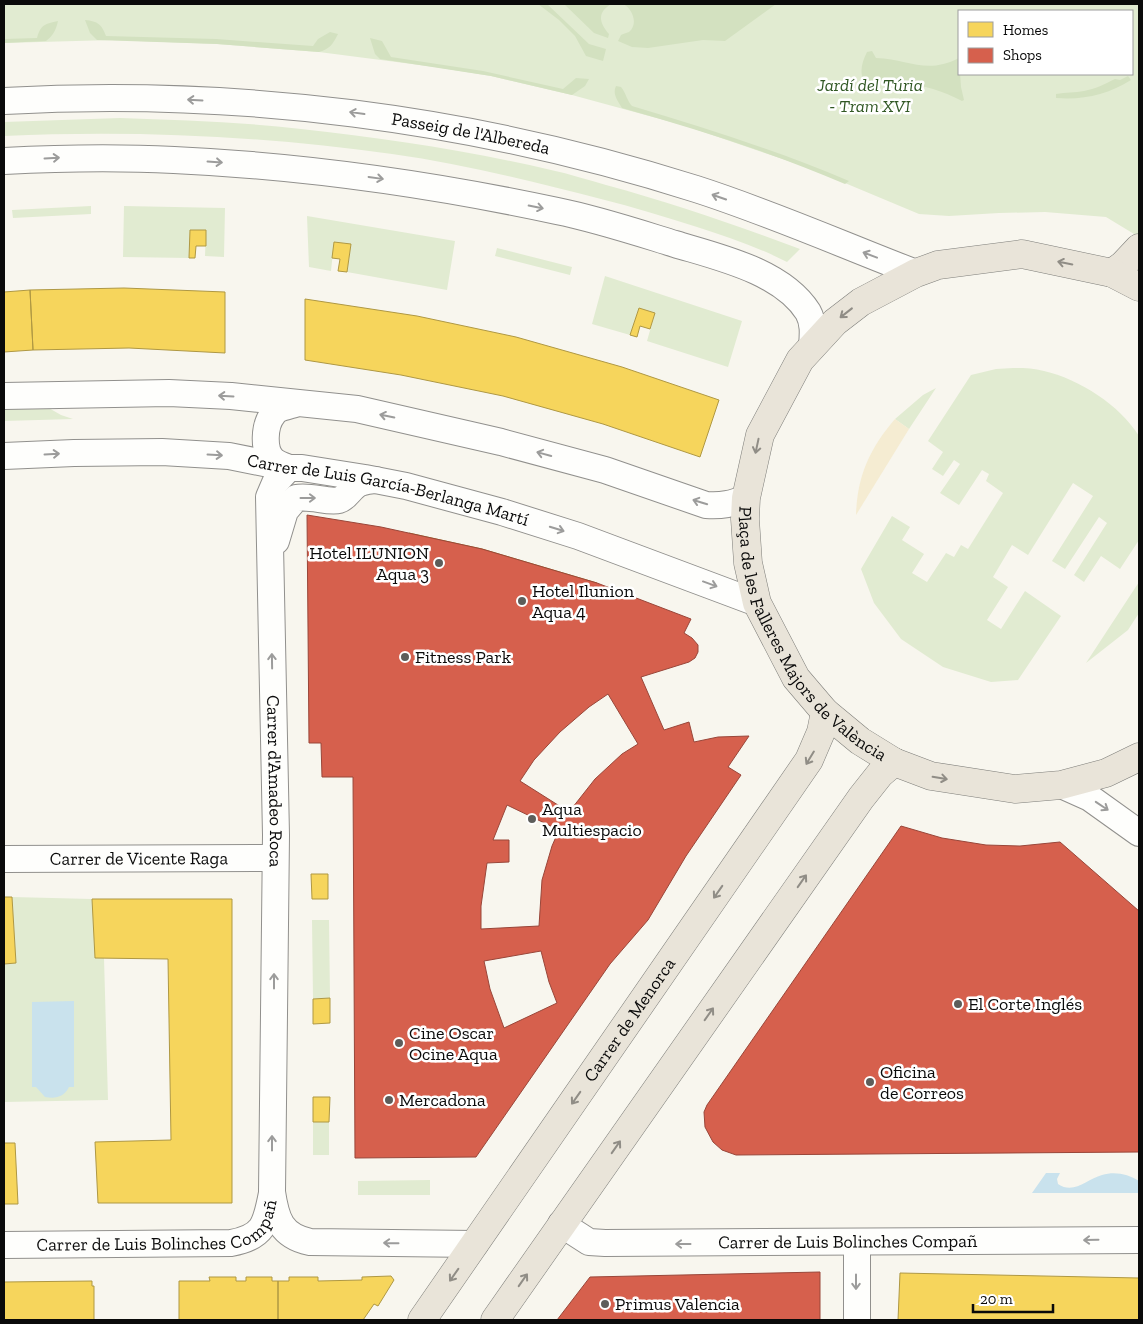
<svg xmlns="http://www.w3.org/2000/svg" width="1143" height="1324" font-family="'Zilla Slab',serif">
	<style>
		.green { fill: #e1ebd1; fill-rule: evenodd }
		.forest { fill: #d3e1c0 }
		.sand { fill: #f5ecd2 }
		.water { fill: #c9e2ed }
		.homes { fill: #f6d55c; stroke: #af9843 }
		.shops { fill: #d6604d; stroke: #994639; fill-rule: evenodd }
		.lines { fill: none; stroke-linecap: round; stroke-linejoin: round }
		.minor-casing { stroke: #91908d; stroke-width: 28 }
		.major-casing { stroke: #7e7e7a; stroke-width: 29 }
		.minor { stroke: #fefefc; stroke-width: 26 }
		.major { stroke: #e9e4d9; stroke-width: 28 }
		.oneway { stroke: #9c9c9b }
		.oneway2 { stroke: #908d86 }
		.poi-dot { fill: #5d5d5a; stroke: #fff; stroke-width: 2 }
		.labels { text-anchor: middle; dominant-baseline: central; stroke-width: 5; stroke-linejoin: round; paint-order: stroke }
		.park-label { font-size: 18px; font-style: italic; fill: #315824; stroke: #fff }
		.street-label { font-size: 18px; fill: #0a0a0a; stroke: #fff }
		.poi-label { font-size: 18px; fill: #0a0a0a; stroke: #fff; text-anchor: start }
	</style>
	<rect width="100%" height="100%" fill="#f8f6ee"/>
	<path class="green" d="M4 4H1139V237L1106 217 1045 212 999 213 949 216 919 214 809 168 686 126 572 95 491 76 435 67 319 52 217 44 112 40 4 43ZM959 11H1132V74H959Z
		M120 118C180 120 241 122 301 129 385 138 469 151 551 170 570 174 588 180 606 185 672 203 736 225 800 249L787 262C758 247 727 237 697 227 665 217 633 207 601 199 532 181 463 164 392 154 264 136 133 130 4 136V122Z
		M91 206V214L13 218 12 210Z
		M124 206 225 208 224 257 205 256 206 230H190L189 258 123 257Z
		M307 216 455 241 447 290 347 272 351 244 334 242 331 271 309 267Z
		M497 248 572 267 570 275 495 256Z
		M605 276 742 321 728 367 647 341 655 313 639 308 630 335 592 324Z
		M1013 368C1023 368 1034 368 1044 371 1079 379 1120 405 1139 436V540L1120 569 1101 556 1084 582 1074 575 1107 523 1099 517 1065 569 1052 561 1093 496 1073 483 1028 555 1012 545 993 577 1008 587 987 620 1001 629 1025 591 1061 616 1018 680 991 682 943 667 901 639 874 603 861 569 892 516 910 527 902 540 924 554 912 573 927 582 946 553 954 557 961 545 968 549 1003 493 986 481 989 474 982 470 959 505 940 493 960 464 954 460 943 476 932 469 943 452 928 441 971 375 996 369Z
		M936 388 909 429 895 419 923 395Z
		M4 407H47L61 415 73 419 4 421Z
		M1139 582V613L1128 630 1086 663Z
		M12 897 92 899 95 958H104L108 1100 4 1102V964L16 963Z
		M312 920H329L330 998 313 999Z
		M313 1122H329V1155H313Z
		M430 1180V1195H358V1181Z"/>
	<path class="forest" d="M538 4H547L589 44 606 49 603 61 586 56 575 36 559 20Z
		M564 4H611C597 13 599 22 609 34L608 38 594 33Z
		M623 4H776L725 41 703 40 648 48 632 47 618 41 621 35C623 34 626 33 629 32 639 24 632 8 623 4Z
		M85 20C98 21 102 25 106 36L216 39 313 46 318 39 330 32 338 34C333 44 330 49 319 52L217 44 97 40 90 33Z
		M58 21C56 30 53 36 46 41L4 43V39L37 38C41 24 45 24 58 21Z
		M370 38 382 41 391 57 483 71 563 89 576 78 589 79 585 86 572 95 491 76 380 59 375 54Z
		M872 51 876 58C909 59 926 75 959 58L961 87 964 100 962 101C938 88 912 81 885 86L881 80 875 79 871 82V85L868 86C858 76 861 64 867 52Z
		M1128 76 1131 80C1107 95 1084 100 1056 98V94C1066 92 1075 93 1084 91 1095 89 1105 84 1115 79L1120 80Z
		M616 86 621 87C626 93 627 101 632 106 705 128 779 151 849 181L845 184C773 153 697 129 622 108 618 101 612 94 616 86Z"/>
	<path class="sand" d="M895 419 909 429 856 515C857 476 870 448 895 419Z"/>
	<path class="water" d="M74 1001V1087H69C64 1097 56 1099 45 1097L36 1087H32V1002Z
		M1046 1173H1060L1057 1179 1058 1184C1074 1195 1087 1179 1102 1175 1115 1171 1128 1174 1139 1181V1193H1032Z"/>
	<path class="homes" d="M190 230H206V246H196L195 258H189Z
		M334 242 351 244 347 272 338 271 340 259 332 258Z
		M124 288 225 292V353L129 348 33 350 30 290Z
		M30 290 33 350 4 352V292Z
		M305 299 417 316 516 337 622 367 719 400 700 457 603 424 503 396 401 375 305 360Z
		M639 308 655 313 650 329 640 326 637 337 630 335Z
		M409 533 482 549 458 620 390 601Z
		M482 549 597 583 544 643 458 620Z
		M311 874H328V899H312Z
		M4 897H12L16 963 4 964Z
		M92 899H232V1203H98L95 1142 171 1140 168 959 95 958Z
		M330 998V1023L313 1024V999Z
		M313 1097H330L329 1122H313Z
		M4 1143H15L18 1204H4Z
		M900 1273 1139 1278V1320H898Z
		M209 1277H236V1281H246V1277H272V1281H278V1320H179V1281H210Z
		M289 1277H318V1281L362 1280V1277L391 1276 394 1280 378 1306 374 1304 363 1320H278V1281H289Z
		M92 1281V1286H94V1320H4V1282Z"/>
	<path class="shops" d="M307 515 381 527 482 549 597 583 691 619 684 633 692 638 698 645V652L695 658 689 662 641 677 664 730 689 722 694 742 718 737 749 736 728 767 741 775 686 856 648 920 610 964 476 1157 355 1158 353 777H322L321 743H309ZM608 694 638 744 622 754 595 779 569 812 520 781 534 760 560 732 589 707ZM507 805 559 830 552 846 542 880 539 926 481 929V906L487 863 509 862V840H493ZM541 951 549 982 557 1003 504 1028 490 989 484 961Z
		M901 826 942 838 986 845 1020 846 1060 842 1139 911V1152L736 1155 722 1150 713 1142 705 1127 704 1112 707 1105Z
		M820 1272V1320H557L590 1277Z"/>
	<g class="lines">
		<g class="minor-casing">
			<g id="minor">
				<path id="s1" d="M4 101C237 88 473 118 696 189 771 213 843 245 916 273"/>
				<path d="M4 161C60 158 117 157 174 160 303 166 431 184 557 211 597 219 636 232 675 244 718 257 782 271 808 312 814 323 813 334 812 346"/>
				<path d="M4 396 169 393 231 396 357 409 501 442 605 470 706 505C722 506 732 504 746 498"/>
				<path id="s2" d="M4 456 74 453 162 452 229 456 289 468H302L365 478 406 486 502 512 578 536 757 603"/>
				<path id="s3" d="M289 468 275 483 269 497 276 835 272 1192C276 1219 281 1236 310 1242L475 1244"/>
				<path d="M289 468C284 466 278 464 274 461 262 451 264 424 274 413 278 408 289 406 295 404"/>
				<path d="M276 541 285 511 296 498C311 495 328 503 339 500 346 498 349 491 354 487 360 481 369 481 376 480"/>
				<path d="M1061 785 1090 798 1139 833"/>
				<path id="s4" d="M4 859 275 858"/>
				<path id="s5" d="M561 1224 589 1242 605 1243 1139 1240"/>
				<path d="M857 1243V1320"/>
				<path id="s6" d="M4 1245 231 1243C264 1237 266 1224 272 1193"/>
			</g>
		</g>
		<g class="major-casing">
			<g id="major">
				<path d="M1112 273 1123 265 1139 248"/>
				<path id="s7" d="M1139 287 1112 273 1022 254 938 265 916 273 861 302 835 322 800 360 760 435 746 498 745 519 748 563 757 603 796 678 825 712 860 741 894 762 931 776 1015 789 1061 785 1106 773 1139 757"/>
				<path id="s8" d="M422 1320 809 760 821 732 825 712"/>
				<path d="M495 1320 861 798 880 774 894 762"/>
			</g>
		</g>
		<use href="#minor" class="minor"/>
		<use href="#major" class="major"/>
	</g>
	<defs><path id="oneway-shaft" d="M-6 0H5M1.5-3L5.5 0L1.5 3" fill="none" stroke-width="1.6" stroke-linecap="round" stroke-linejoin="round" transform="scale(1.25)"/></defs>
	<g class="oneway">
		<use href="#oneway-shaft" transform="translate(195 100) rotate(-177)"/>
		<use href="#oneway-shaft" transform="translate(357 113) rotate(-172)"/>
		<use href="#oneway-shaft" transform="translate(52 158) rotate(-3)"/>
		<use href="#oneway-shaft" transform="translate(215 162) rotate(4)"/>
		<use href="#oneway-shaft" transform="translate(376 178) rotate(8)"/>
		<use href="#oneway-shaft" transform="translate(719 197) rotate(-161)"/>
		<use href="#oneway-shaft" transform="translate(536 207) rotate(11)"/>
		<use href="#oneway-shaft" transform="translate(870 255) rotate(-159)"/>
		<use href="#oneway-shaft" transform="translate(226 396) rotate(-177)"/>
		<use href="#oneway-shaft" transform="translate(387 416) rotate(-168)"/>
		<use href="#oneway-shaft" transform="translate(52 454) rotate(-3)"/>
		<use href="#oneway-shaft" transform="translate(544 454) rotate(-165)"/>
		<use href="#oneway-shaft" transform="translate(215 455) rotate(3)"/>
		<use href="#oneway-shaft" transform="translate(308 498)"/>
		<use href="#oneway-shaft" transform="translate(700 502) rotate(-163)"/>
		<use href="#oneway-shaft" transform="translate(557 529) rotate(17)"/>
		<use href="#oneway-shaft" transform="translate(710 584) rotate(20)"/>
		<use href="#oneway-shaft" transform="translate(272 661) rotate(-91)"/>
		<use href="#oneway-shaft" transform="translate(1102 806) rotate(34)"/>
		<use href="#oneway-shaft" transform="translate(274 981) rotate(-90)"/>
		<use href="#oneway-shaft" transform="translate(272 1143) rotate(-90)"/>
		<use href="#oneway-shaft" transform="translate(1091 1240) rotate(179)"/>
		<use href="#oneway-shaft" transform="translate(391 1243) rotate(-179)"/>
		<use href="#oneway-shaft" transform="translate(683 1244) rotate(180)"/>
		<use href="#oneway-shaft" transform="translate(856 1282) rotate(90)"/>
	</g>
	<g class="oneway2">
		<use href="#oneway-shaft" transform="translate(1065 263) rotate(-169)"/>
		<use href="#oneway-shaft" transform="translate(846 313) rotate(142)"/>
		<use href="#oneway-shaft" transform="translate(757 446) rotate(102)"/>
		<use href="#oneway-shaft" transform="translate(810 758) rotate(121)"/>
		<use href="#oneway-shaft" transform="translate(940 778) rotate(9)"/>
		<use href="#oneway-shaft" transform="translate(802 881) rotate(-55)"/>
		<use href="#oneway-shaft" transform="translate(718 892) rotate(125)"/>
		<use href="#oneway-shaft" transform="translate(709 1014) rotate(-55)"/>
		<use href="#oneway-shaft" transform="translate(576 1098) rotate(125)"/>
		<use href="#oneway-shaft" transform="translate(616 1147) rotate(-55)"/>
		<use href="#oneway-shaft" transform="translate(454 1275) rotate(125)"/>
		<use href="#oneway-shaft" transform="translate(523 1280) rotate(-55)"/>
	</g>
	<g class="poi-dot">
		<circle cx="439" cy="563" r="5"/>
		<circle cx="522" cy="601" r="5"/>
		<circle cx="405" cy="657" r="5"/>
		<circle cx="532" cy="819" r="5"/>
		<circle cx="958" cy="1004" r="5"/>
		<circle cx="399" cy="1043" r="5"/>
		<circle cx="870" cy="1082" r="5"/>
		<circle cx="389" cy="1100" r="5"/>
		<circle cx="605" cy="1304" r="5"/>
	</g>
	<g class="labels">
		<g class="park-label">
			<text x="870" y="85">Jardí del Túria<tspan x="870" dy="21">- Tram XVI</tspan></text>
		</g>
		<g class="street-label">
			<text stroke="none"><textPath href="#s1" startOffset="469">Passeig de l'Albereda</textPath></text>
			<text stroke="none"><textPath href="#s2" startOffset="388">Carrer de Luis García-Berlanga Martí</textPath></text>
			<text stroke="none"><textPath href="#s7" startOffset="686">Plaça de les Falleres Majors de València</textPath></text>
			<text stroke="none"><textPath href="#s3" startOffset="320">Carrer d'Amadeo Roca</textPath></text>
			<text stroke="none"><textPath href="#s4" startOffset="135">Carrer de Vicente Raga</textPath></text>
			<text stroke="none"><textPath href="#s8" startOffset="365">Carrer de Menorca</textPath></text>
			<text stroke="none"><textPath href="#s6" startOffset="162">Carrer de Luis Bolinches Compañ</textPath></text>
			<text stroke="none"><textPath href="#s5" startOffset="292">Carrer de Luis Bolinches Compañ</textPath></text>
		</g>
		<g class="poi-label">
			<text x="429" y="553" text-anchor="end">Hotel ILUNION<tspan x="429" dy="21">Aqua 3</tspan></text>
			<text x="532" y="591">Hotel Ilunion<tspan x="532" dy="21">Aqua 4</tspan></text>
			<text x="415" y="657">Fitness Park</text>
			<text x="542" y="809">Aqua<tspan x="542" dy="21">Multiespacio</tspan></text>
			<text x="968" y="1004">El Corte Inglés</text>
			<text x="409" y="1033">Cine Oscar<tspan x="409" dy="21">Ocine Aqua</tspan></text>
			<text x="880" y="1072">Oficina<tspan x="880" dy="21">de Correos</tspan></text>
			<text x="399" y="1100">Mercadona</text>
			<text x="615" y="1304">Primus Valencia</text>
		</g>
	</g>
	<rect width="1143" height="1324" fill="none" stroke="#0a0a0a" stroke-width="10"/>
	<rect x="958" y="10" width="175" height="65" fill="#ffffff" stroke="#9d9d9d"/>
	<rect x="968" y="22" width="25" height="15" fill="#f6d55c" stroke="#9d9d9d"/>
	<text x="1003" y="35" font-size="15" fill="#0a0a0a">Homes</text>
	<rect x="968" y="48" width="25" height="15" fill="#d6604d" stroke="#9d9d9d"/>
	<text x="1003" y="60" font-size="15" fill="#0a0a0a">Shops</text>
	<path d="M973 1304v8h80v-8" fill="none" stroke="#0a0a0a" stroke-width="2.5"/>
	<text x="980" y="1304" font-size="15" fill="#0a0a0a" stroke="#ffffff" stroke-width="4" paint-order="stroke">20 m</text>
</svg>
